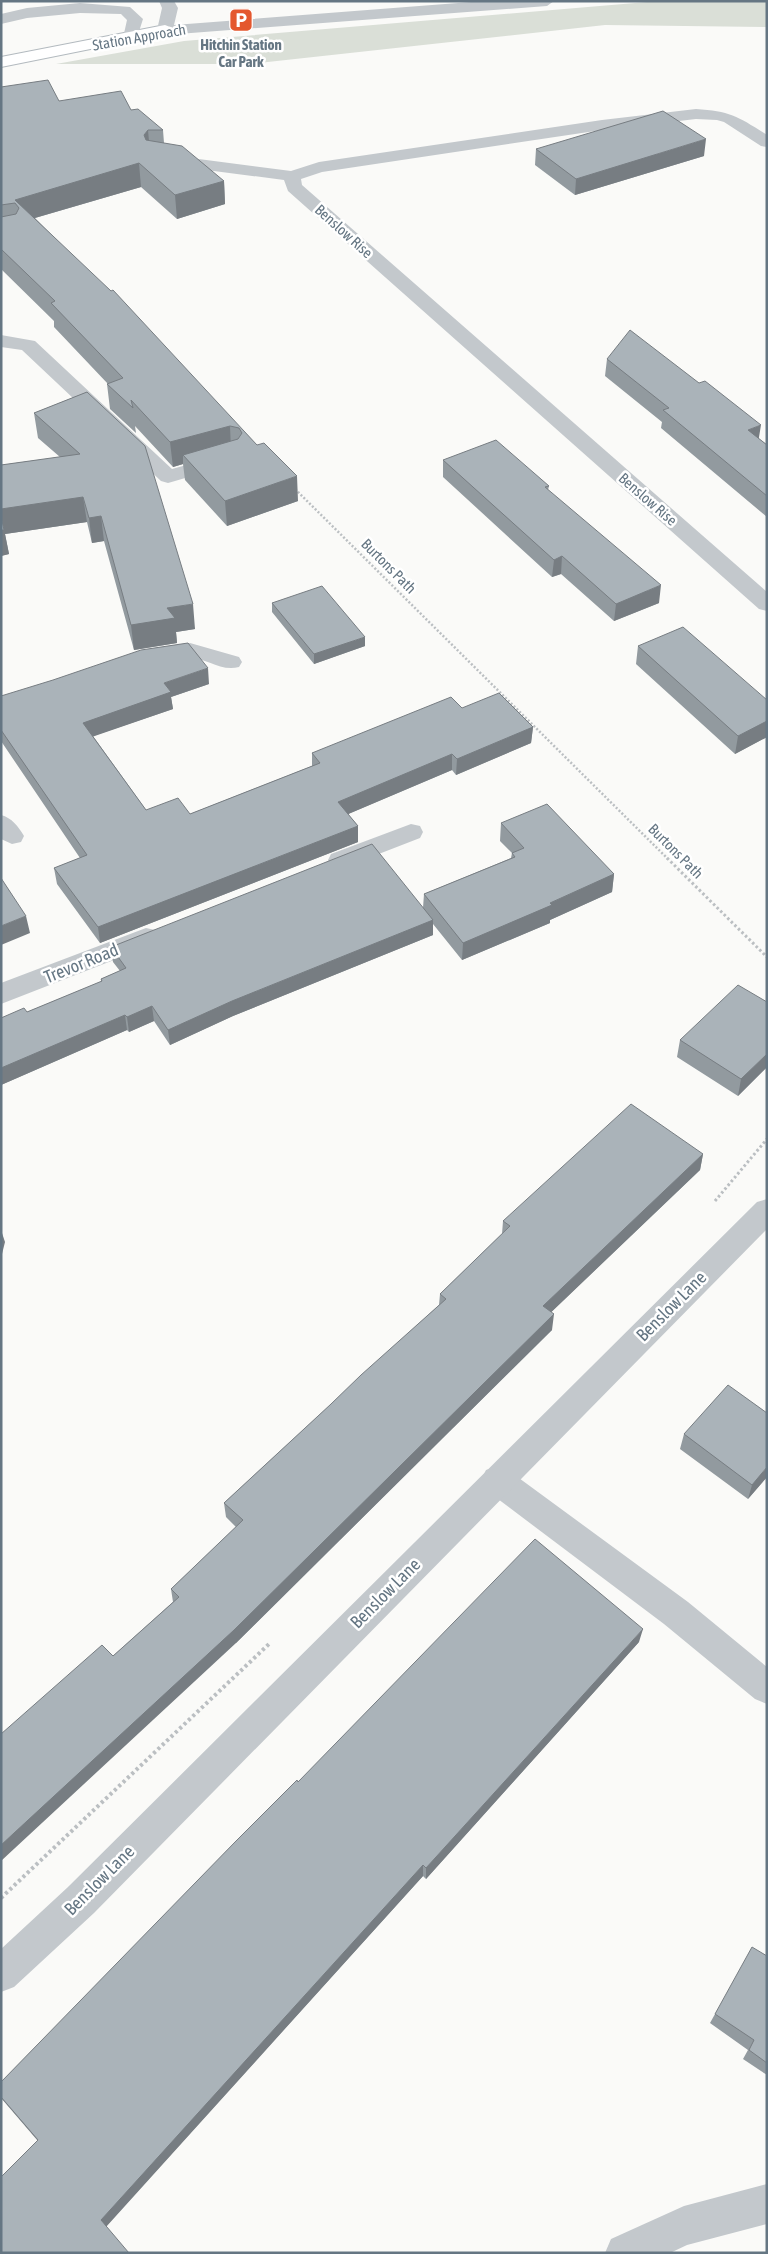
<svg xmlns="http://www.w3.org/2000/svg" width="768" height="2254" font-family="'Asap Condensed',sans-serif">
	<style>
		.green { fill: #dadfd7 }
		.lines { fill: none; stroke-linecap: round; stroke-linejoin: round }
		.secondary-casing { stroke: #b3babf; stroke-width: 2 }
		.path-far2 { stroke: #bbbfc2; stroke-width: 2.5; stroke-dasharray: 2 2; stroke-linecap: butt }
		.path-far1 { stroke: #bbbfc2; stroke-width: 3; stroke-dasharray: 2.5 2.5; stroke-linecap: butt }
		.path { stroke: #bbbfc2; stroke-width: 4; stroke-dasharray: 3 3; stroke-linecap: butt }
		.lane { fill: #c3c8cc; fill-rule: evenodd }
		.street { fill: #c3c8cc; fill-rule: evenodd }
		.secondary { fill: #fff; fill-rule: evenodd }
		.wall { fill: #929a9f }
		.shaded-wall { fill: #777d82 }
		.building { fill: #aab3b9; stroke: #777d82 }
		.labels { text-anchor: middle; dominant-baseline: central; stroke-width: 5; stroke-linejoin: round; paint-order: stroke }
		.far-street-label { font-size: 15px; fill: #657683; stroke: #fff }
		.far-poi-label { font-size: 15px; font-weight: bold; fill: #657683; stroke: #fff }
		.street-label { font-size: 18px; fill: #657683; stroke: #fff }
	</style>
	<rect width="100%" height="100%" fill="#fafaf8"/>
	<path class="green" d="M767 1V27L605 25 249 64H56L184 41 647 2Z"/>
	<g class="lines">
		<g class="secondary-casing">
			<path id="secondary" d="M165 25 170 27 173 30 170 33 1 67V57Z"/>
		</g>
		<path class="path-far2" d="M295 489 668 859"/>
		<path class="path-far1" d="M667 858 767 957
			M715 1201 767 1139"/>
		<path class="path" d="M1 1898 269 1644"/>
		<path class="lane" d="M159 1H174L178 8 174 25 484 1H554L547 6 165 35 160 33 157 30 162 8Z
			M80 3 130 7 143 19 136 41H126L123 38 127 20 121 14 80 13 27 18 1 24V14L27 8Z
			M1 335 35 341 172 469 219 456 226 458 229 462 226 466 175 481 168 483 161 481 22 350 1 347Z
			M190 643 239 657 242 662 239 667C221 672 206 658 189 657 175 657 163 663 149 659L146 654 149 649Z
			M1 815C12 818 18 826 24 836L21 842 12 844 1 839Z
			M497 1466 508 1470 688 1602 767 1667V1704L755 1699 664 1624 486 1490 481 1480 486 1470Z"/>
		<path class="street" d="M696 109C730 111 739 117 767 135V147L761 146 724 122 717 120 696 119 602 130 322 172 301 179 302 185 767 592V611L759 609 288 191 284 180 168 165 162 164 160 160 162 156 168 155 291 171 319 162 602 120Z
			M411 824 420 826 423 832 420 838 340 869 331 866 328 860 331 854Z
			M146 928 155 930 159 937 155 944 1 1004V983Z
			M767 1199V1229L94 1913 14 1987 1 1992V1949L68 1887 757 1202Z
			M767 2184V2224L687 2245 670 2253H605L611 2239 684 2206Z"/>
		<use href="#secondary" class="secondary"/>
	</g>
	<path class="wall" d="M1 87 59 101 131 110 163 130 164 143 224 181 225 204 177 219 141 187 35 218 257 445 298 501 227 526 185 480 183 464 173 467 135 426 136 433 110 409 107 384H108L54 327V321L1 269Z
		M536 149 704 156 575 195 535 165Z
		M607 359 758 438 767 445V517L661 428 662 422 605 376Z
		M87 392 195 629 176 632 177 643 134 650 104 541 92 543 87 522 5 534 9 554 1 556V465L60 457 38 438 34 413Z
		M443 460 549 486 548 490 659 603 614 621 561 574 552 577 443 477Z
		M272 603 365 646 314 664 272 612Z
		M638 646 767 700V737L735 754 636 664Z
		M209 684 171 697 173 709 93 736 146 810 190 814 312 766V753L462 708 533 727 531 743 456 775 452 770 348 814 358 826V842L100 943 57 884 54 868 80 858 1 741V696Z
		M501 823 614 874 612 892 550 920V923L462 960 433 924V935L233 1016 170 1045 154 1021 129 1032 127 1030 1 1085V1018L27 1012 101 982V979L120 971 113 962 111 947 423 908 424 894 511 858 512 853 500 841Z
		M767 1002V1067L738 1096 677 1057 680 1040Z
		M703 1154 700 1170 551 1312 552 1330 236 1643 113 1656 173 1602 171 1589 236 1527 226 1517 224 1503 439 1305 440 1294 502 1234 503 1221Z
		M684 1434 767 1477 748 1499 680 1449Z
		M639 1642 426 1879 423 1876 106 2226 37 2140 1 2098V2082L298 1782Z
		M767 1956V2075L743 2059 748 2050 710 2023 715 2014Z"/>
	<path class="shaded-wall" d="M148 130 150 153 144 135Z
		M706 139 704 156 575 195 576 179Z
		M139 163 141 187 21 222 19 208 15 200Z
		M224 181 225 204 177 219 175 195Z
		M761 425 758 443 748 430Z
		M230 426 231 450 183 455V464L173 467 170 442Z
		M297 476 298 501 227 526 225 501Z
		M83 497 87 522 5 534 9 554 1 556V509Z
		M101 516 104 541 92 543 89 518Z
		M562 556 561 574 552 577 554 560Z
		M661 585 659 603 614 621 616 604Z
		M193 604 195 629 176 632 177 643 134 650 131 625 167 608Z
		M365 637V646L314 664V654Z
		M208 668 209 684 171 697 173 709 86 739 83 723 164 683Z
		M767 721V737L735 754 738 736Z
		M533 727 531 743 456 775 457 759Z
		M452 754V770L339 818 338 802Z
		M358 826V842L100 943 98 927Z
		M614 874 612 892 550 920V923L462 960 463 943Z
		M26 916 30 933 1 945V926Z
		M433 920V935L233 1016 170 1045 168 1030 232 1001Z
		M152 1006 154 1021 129 1032 127 1017Z
		M125 1015 127 1030 1 1085V1068Z
		M767 1054V1067L738 1096 741 1079Z
		M703 1154 700 1170 541 1322 543 1306Z
		M1 1230 5 1242 1 1258Z
		M554 1314 552 1330 236 1643 1 1861V1845Z
		M767 1467V1477L748 1499 752 1485Z
		M643 1629 639 1642 426 1879V1868Z
		M423 1865V1876L106 2227 101 2220Z"/>
	<path class="building" d="M48 80 59 101 121 91 131 110 138 109 163 130H148L144 135 146 140 182 146 224 181 175 195 139 163 15 200 111 291 113 290 257 445 264 443 297 476 225 501 183 455 238 439 242 433 239 428 230 426 170 442 131 400 133 408 107 384 123 378 51 303 55 301 1 249V217L16 214 19 208 15 203 1 205V87Z
		M663 111 706 139 576 179 536 149Z
		M630 330 699 383 705 381 761 425 748 430 767 445V496L663 410 669 408 607 359Z
		M87 392 145 446 193 604 167 608 175 618 131 625 101 516 89 518 83 497 1 509V465L80 454 34 413Z
		M496 440 549 486 545 487 661 585 616 604 562 556 554 560 443 460Z
		M1 516 4 530H1Z
		M322 586 365 637 314 654 272 603Z
		M683 627 767 700V721L738 736 638 646Z
		M188 643 208 668 164 683 171 692 83 723 146 810 178 798 190 814 320 763 312 753 451 697 462 708 499 693 533 727 457 759 452 754 338 802 358 826 98 927 54 868 87 855 1 730V696L53 680 141 650Z
		M547 804 614 874 550 903 552 905 463 943 424 894 515 857 512 853 524 848 501 823Z
		M372 844 433 920 232 1001 168 1030 152 1006 127 1017 125 1015 1 1068V1018L24 1008 27 1012 102 981 101 979 126 968 111 947Z
		M1 878 26 916 1 926Z
		M738 985 767 1002V1054L741 1079 680 1040Z
		M631 1104 703 1154 543 1306 554 1314 234 1630 1 1845V1734L102 1645 113 1656 179 1597 171 1589 243 1520 224 1503 331 1404 361 1375 446 1299 440 1294 510 1226 503 1221Z
		M728 1385 767 1413V1467L752 1485 684 1434Z
		M535 1539 643 1629 426 1868 423 1865 101 2220 129 2253H1V2177L38 2140 1 2097V2082L236 1841 297 1780 298 1782Z
		M752 1947 767 1956V2063L749 2050 754 2040 715 2014Z"/>
	<defs>
		<g id="parking-square" transform="scale(1.25)"><rect x="-9" y="-9" width="18" height="18" rx="4" fill="#e4572e" stroke="#fff"/><path d="M-3.5-5.5H1a3.5 3.5 0 0 1 0 7H-1V5.5H-3.5ZM-1-3.4V-.6H.8a1.4 1.4 0 0 0 0-2.8Z" fill="#fff"/></g>
	</defs>
	<g fill-rule="evenodd">
		<use href="#parking-square" x="241" y="20"/>
	</g>
	<g class="labels">
		<g class="far-street-label">
			<text transform="translate(139 37) rotate(-10)">Station Approach</text>
			<text transform="translate(344 231) rotate(42)">Benslow Rise</text>
			<text transform="translate(648 499) rotate(41)">Benslow Rise</text>
			<text transform="translate(389 566) rotate(45)">Burtons Path</text>
			<text transform="translate(676 851) rotate(45)">Burtons Path</text>
		</g>
		<g class="far-poi-label">
			<text x="241" y="44">Hitchin Station<tspan x="241" dy="17">Car Park</tspan></text>
		</g>
		<g class="street-label">
			<text transform="translate(81 963) rotate(-22)">Trevor Road</text>
			<text transform="translate(671 1306) rotate(-45)">Benslow Lane</text>
			<text transform="translate(385 1593) rotate(-45)">Benslow Lane</text>
			<text transform="translate(99 1880) rotate(-45)">Benslow Lane</text>
		</g>
	</g>
	<rect width="768" height="2254" fill="none" stroke="#657683" stroke-width="5"/>
</svg>
